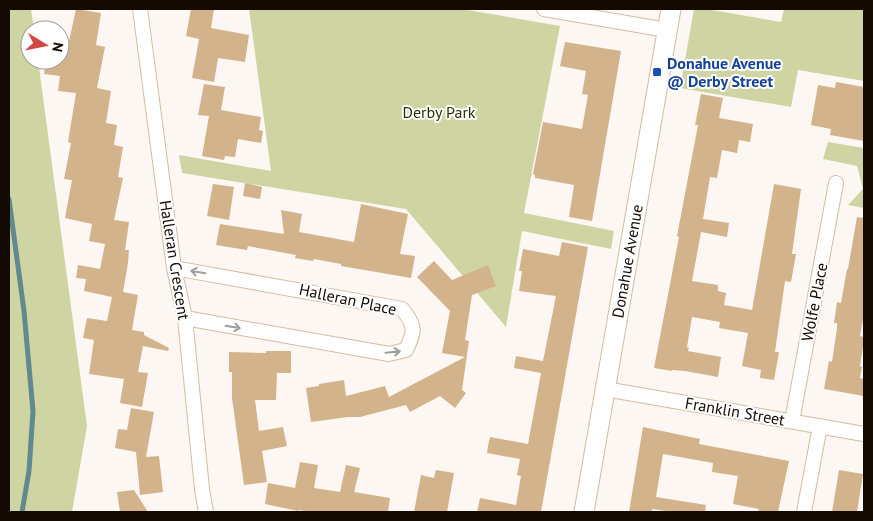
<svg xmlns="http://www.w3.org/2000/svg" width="873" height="521" font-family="'PT Sans',sans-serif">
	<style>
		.green { fill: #cfd4a3 }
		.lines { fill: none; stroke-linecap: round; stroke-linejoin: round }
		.stream { stroke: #608990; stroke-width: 5 }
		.building { fill: #d3b38b }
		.street-casing { stroke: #d4bca1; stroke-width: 16 }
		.secondary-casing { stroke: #d4bca1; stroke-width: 21 }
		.street { stroke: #fff; stroke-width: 14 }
		.secondary { stroke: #fff; stroke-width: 19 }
		.oneway { stroke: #a09d9a }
		.transit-dot { fill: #1a4fb4; stroke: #fff; stroke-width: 2 }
		.labels { text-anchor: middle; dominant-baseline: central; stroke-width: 4; stroke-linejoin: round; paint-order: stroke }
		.transit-label { font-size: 16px; font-weight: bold; fill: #164399; stroke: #fff; text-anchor: start }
		.park-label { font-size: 16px; fill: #2a2d05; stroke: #fff }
		.street-label { font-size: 16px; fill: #120a03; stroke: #fff }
	</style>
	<rect width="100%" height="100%" fill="#fcf7f2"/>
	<path class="green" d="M9 9H31L34 30H30V60H38L87 426 72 512H9Z
		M249 9H462L560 26 524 213 614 231 611 249 522 231 506 327 406 209 182 173 179 155 271 171Z
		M694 9H706L781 22 784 9H864V81L798 70 791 107 680 88Z
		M828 142 864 148V208L848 205 863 189 857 166 823 159Z"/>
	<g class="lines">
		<path class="stream" d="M9 199 24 311 33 411 29 471 22 512"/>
	</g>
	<path class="building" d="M76 9 101 13 96 45 105 47 97 88 111 91 106 123 117 125 114 145 123 147 118 177 123 178 114 220 129 222 125 250H129L128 263 123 292 138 295 132 330 144 332V335L169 348 168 351 143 346 138 372 148 373 142 407 120 403 124 379 89 374 94 340 83 338 87 318 107 321 112 297 84 291 86 279 76 278 78 265 100 269 105 244 89 241 92 224 65 218 72 180 64 179 71 143 68 142 76 93 58 91 60 76 44 74 46 60H60V54L66 55Z
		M191 9H214L211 28 249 35 245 62 218 58 214 82 192 78 199 39 186 36Z
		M565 42 621 51 592 221 569 217 574 185 535 178V175L533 174 543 122 582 129 588 95 582 94 586 71 560 66Z
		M836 82 864 87V141L830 135 831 129 811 125 818 85 835 88Z
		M204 84 225 87 221 110 261 117 259 130 263 131 261 143 238 139 235 157 225 156 224 160 202 156 209 116 198 115Z
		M701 94 723 98 719 118 753 124 750 142 739 140 737 153 722 150 717 178 710 177 703 219 729 223 727 237 701 232 692 281 718 285V291L726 293 724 305 752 310 774 184 801 189 792 254H796L791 282 785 281 775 352H779L774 380 760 378 761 370 742 366 748 333 719 328 720 322 692 317 687 347 689 348 688 351 721 357 718 377 685 371 672 370V371L654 368 679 237 677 236 698 125H695Z
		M245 183 262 187 260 199 243 196Z
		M213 184 234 187 229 220 207 216Z
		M361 204 408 214 400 254 415 256 411 278 341 266V264L314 259 313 261 295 258 296 255 248 246 247 250 216 245 220 224 284 234 281 210 302 214 299 232 354 242Z
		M857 217 864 218V314L860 336 864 337V340L860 366 862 367 860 378 864 379V396L824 389 829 361 832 362 837 328V323H834L837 302 841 303 847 269H848Z
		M562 242 588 247 541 512H477L480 498 516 505 521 476 517 475 520 459 487 453 488 446 490 437 528 444 541 373 514 368 516 356 543 361 556 296 519 291 522 271H519L523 249 559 256Z
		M434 261 452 280 488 265 496 286 472 295 465 340 469 341 462 390 466 393 455 408 440 396 410 412 406 405 360 417H348L311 422 306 388 319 386V384L344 380 346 396 385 386 389 397 465 357 442 353 450 311 417 277Z
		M266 351H291V373H277L276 400H255L259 431 283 427 287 446 262 451 267 482 244 485 232 398V372H229V352L266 353Z
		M131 408 154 412 146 457 159 456 163 492 140 495 136 452 115 448 118 429 127 430Z
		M643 427 700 439 699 444 789 461 778 512H758L759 509 733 504 738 476 712 472 713 463 663 454 656 497 706 505 705 512H673L652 509V512H629Z
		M300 462 318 465 314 488 340 492 346 465 360 468 354 492 390 498 388 512H312L298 510V511L265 504 268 483 295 488Z
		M436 470 454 473 447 512H414L421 475 434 478Z
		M839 470 863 474 857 512H832Z
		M134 490 148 512H120L117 492Z"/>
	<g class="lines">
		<g class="street-casing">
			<path id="street" d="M140 9 174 268 185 318 202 489 206 512
				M544 9 667 30
				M174 268 402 309C416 326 415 331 406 350L389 354 185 318
				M605 389 864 434
				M792 421 836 183
				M804 512 820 426"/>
		</g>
		<g class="secondary-casing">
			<path id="secondary" d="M584 512 671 9"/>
		</g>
		<use href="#street" class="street"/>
		<use href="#secondary" class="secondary"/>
	</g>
	<defs><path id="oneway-shaft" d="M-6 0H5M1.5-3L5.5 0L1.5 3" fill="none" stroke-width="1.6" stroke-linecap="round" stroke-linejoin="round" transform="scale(1.25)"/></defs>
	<g class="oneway">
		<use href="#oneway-shaft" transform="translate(198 272) rotate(-170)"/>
		<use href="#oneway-shaft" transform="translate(233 327) rotate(10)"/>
		<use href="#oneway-shaft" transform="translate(393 352) rotate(-6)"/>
	</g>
	<rect class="transit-dot" x="652" y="67" width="10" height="10" rx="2.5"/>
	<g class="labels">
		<g class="transit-label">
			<text x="667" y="63">Donahue Avenue<tspan x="667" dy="18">@ Derby Street</tspan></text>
		</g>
		<g class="park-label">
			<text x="439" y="112">Derby Park</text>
		</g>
		<g class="street-label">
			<text transform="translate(175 260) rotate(81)">Halleran Crescent</text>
			<text transform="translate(627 261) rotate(-80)">Donahue Avenue</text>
			<text transform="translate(348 299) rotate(12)">Halleran Place</text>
			<text transform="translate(814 302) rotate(-79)">Wolfe Place</text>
			<text transform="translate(735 411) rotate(10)">Franklin Street</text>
		</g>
	</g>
	<rect width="873" height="521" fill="none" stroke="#120a03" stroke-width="20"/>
	<g transform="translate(45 45) rotate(100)"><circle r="24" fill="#ffffff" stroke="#a09d9a"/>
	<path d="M0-4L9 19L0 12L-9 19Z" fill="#d64744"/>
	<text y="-8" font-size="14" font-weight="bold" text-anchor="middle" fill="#120a03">N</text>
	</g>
</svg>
